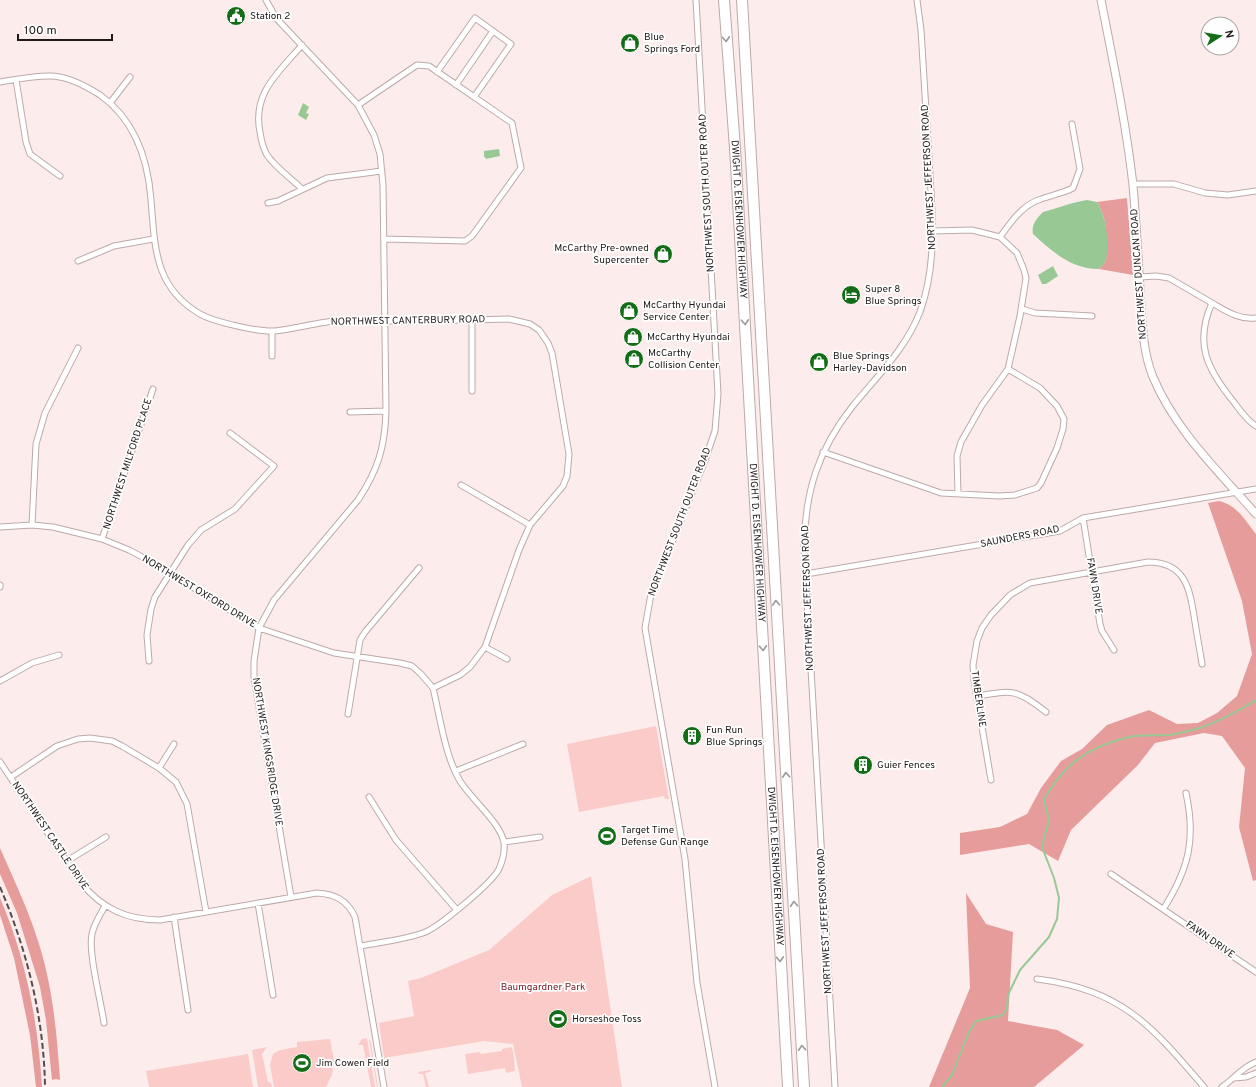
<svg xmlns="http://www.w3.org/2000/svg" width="1256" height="1087" font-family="Overpass,sans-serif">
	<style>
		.green { fill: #facbc9 }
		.forest { fill: #e59c9a }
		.water { fill: #98c995 }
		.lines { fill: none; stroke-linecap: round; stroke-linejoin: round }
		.stream { stroke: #98c995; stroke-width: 2 }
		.minor-casing { stroke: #bcaaa9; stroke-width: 7 }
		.tertiary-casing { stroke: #bcaaa9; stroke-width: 9 }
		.motorway-casing { stroke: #bcaaa9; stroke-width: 12 }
		.minor { stroke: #fff; stroke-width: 5 }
		.tertiary { stroke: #fff; stroke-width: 7 }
		.motorway { stroke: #fff; stroke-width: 10 }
		.rail { stroke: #554c4b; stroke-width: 2; stroke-dasharray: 6 3; stroke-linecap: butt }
		.oneway { stroke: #9b9897 }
		.labels { text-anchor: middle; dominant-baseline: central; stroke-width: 3.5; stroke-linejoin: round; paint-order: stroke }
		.poi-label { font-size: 10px; fill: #201918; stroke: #fefefe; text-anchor: start }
		.street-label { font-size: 10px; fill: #201918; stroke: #fefefe }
		.park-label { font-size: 10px; fill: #782328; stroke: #fefefe }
	</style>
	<rect width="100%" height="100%" fill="#fcedec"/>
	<path class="green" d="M656 726 669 799H665L664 796 579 812 567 744Z
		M591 876 622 1087H522L513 1044 484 1041 384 1058 379 1023 414 1016 408 981 421 978 489 950 552 895Z
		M367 1038 375 1087H371L363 1045H358L362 1039Z
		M330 1039 334 1061 332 1075 326 1087H274L270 1065 273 1054 280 1050 297 1047V1042Z
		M369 1039 371 1043 378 1087H377Z
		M267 1047 262 1054 268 1082 271 1083 272 1087H258L252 1050Z
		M511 1047 513 1050 515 1071 506 1073 505 1068 468 1074 465 1054 480 1052 481 1054 502 1051V1049Z
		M248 1054 253 1087H149L146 1071Z
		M431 1070 430 1072 425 1073 429 1087H426L423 1074H419L418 1072Z"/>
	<path class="forest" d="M1127 198 1133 275 1099 269 1106 261C1107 241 1108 219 1097 202Z
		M1219 501C1237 505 1245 520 1256 534V880L1253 881 1239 827 1245 768 1222 736 1204 733 1155 743 1138 765 1071 830 1058 861 1029 844 960 855V833L1000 827 1027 814 1041 788 1061 761 1082 749 1107 725 1149 710 1177 724 1198 723 1217 713 1237 696 1252 654 1242 601 1208 503Z
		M0 848C14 880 29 911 39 944 53 988 57 1035 60 1080L56 1079 52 1080 46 1020 40 987 17 913 0 874Z
		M966 893 986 924 1013 932 1008 1021 1057 1030 1084 1045 1034 1087H929L970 988Z
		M0 898C26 958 38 1022 42 1087H36L30 1035 14 958 0 915Z"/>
	<path class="water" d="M303 103 309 107 306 113 309 114 306 120 298 115Z
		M499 149 500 156 486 159 485 157H484V151Z
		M1087 200 1097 202C1107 218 1109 242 1106 261L1099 269C1071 269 1053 252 1033 234 1031 225 1037 218 1043 212 1058 208 1073 202 1087 200Z
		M1053 266 1058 276 1046 284H1042L1038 275Z"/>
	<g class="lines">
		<path class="stream" d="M942 1087 952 1075 968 1034 976 1021 1003 1015 1007 1008 1008 995 1020 970 1049 937 1057 919 1059 898 1054 878 1042 847 1049 820 1044 800C1063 764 1090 746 1129 737 1142 734 1156 736 1169 735 1177 734 1187 731 1196 729 1216 723 1238 711 1256 700"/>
		<g class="minor-casing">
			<path id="minor" d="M266 0 276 18 358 105 374 135 380 154 383 185 386 411C385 447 378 470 358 500L274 600 259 628 254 661V677L291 897
				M696 0 718 394 715 431 704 463 651 594 645 628 685 859 697 983 715 1087
				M437 72 475 18 511 44 474 97
				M16 80 26 142 30 154 60 176
				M0 82C17 79 33 76 50 76 67 76 86 86 100 95 134 119 148 159 151 200 155 247 154 287 200 314 214 322 258 332 275 331 295 329 314 323 334 321 352 320 370 322 388 321 429 321 469 320 509 319L530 324 539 330 548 343 552 353 569 454 567 476 563 486 530 525 519 550 485 647 470 667 460 675 433 688
				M456 85 493 31
				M110 103 130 77
				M358 105 417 65 429 66 512 123 521 168 472 236 465 241 384 239
				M1133 184H1174L1205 193 1228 195 1256 191
				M302 189C291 178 276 168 267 155 263 148 261 139 260 132 252 93 279 72 302 45
				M268 203 278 201 327 178 382 171
				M933 231 972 230 1000 237 1017 253 1024 270 1026 278 1020 316 1008 369 982 405 961 442 957 456 958 494
				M1000 237C1011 222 1022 205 1041 199 1052 195 1063 193 1073 188L1080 169 1072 124
				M78 261 114 246 153 239
				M1140 277 1156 276 1169 278 1212 303
				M1022 309 1035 313 1092 316
				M1256 318C1239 320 1226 311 1212 303 1194 343 1207 369 1233 401 1240 410 1246 420 1256 426
				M272 356V331
				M472 391V320
				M350 412 386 411
				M823 452 941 493 999 496 1015 495 1037 488 1041 483 1057 448 1063 429 1064 419 1057 406 1040 388 1008 369
				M461 485 530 525
				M1083 518 1100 624 1102 631 1114 650
				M32 525 36 444 45 413 78 348
				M0 527 32 525 53 527 102 539 129 550 150 561 259 628 334 653 400 663 412 666 421 674 433 688C440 717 445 756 460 781 471 799 501 823 504 843 505 851 502 862 499 869 492 883 438 928 423 933 403 940 381 942 361 946
				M102 539 153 389
				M806 574 1060 531 1083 518 1256 489
				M0 585V587
				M485 647 507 659
				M149 661 147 635 151 609 155 597 188 545 201 530 235 509 274 466 230 433
				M0 681 32 663 59 655
				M977 696C1013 690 1017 689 1046 712
				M348 714 360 640 365 632 419 568
				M0 762 82 884C103 909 127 920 160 920L317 893C335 894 347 900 355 917L384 1087
				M159 768 174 744
				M456 771 523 744
				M11 777 57 746 78 739 90 738 112 741 122 746 159 768 176 782 187 804 206 912
				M991 780 974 680 973 665 977 641 982 628 991 615 1010 595 1030 583 1148 562C1187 562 1190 591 1195 622 1197 636 1200 650 1202 664
				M369 797 396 840 457 910
				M504 842 540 837
				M67 861 106 837
				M1111 874 1256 972
				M258 903 273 995
				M1164 908C1189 868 1196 839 1186 793
				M174 917 188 1010
				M1037 979C1122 990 1151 1025 1204 1087
				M104 1023C101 1001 88 953 92 934 94 924 100 915 105 906
				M1234 1078 1246 1077 1256 1073
				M835 1087 804 547C805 492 818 450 852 407 877 376 905 350 920 312 938 262 932 211 929 159 926 116 924 73 921 30L917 0
				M1222 1087C1234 1079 1242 1067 1256 1062"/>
		</g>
		<g class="tertiary-casing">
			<path id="tertiary" d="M1101 0C1113 61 1126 123 1133 185 1136 220 1138 255 1140 290 1142 319 1142 350 1153 377 1175 430 1219 472 1256 514"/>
		</g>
		<g class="motorway-casing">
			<g id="motorway">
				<path id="s1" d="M724 0 735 148 788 1087"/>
				<path d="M742 0 804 1087"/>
			</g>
		</g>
		<use href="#minor" class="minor"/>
		<use href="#tertiary" class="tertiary"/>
		<use href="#motorway" class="motorway"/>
		<path class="rail" d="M0 887C27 950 44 1018 45 1087"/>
	</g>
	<defs><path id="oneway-chevron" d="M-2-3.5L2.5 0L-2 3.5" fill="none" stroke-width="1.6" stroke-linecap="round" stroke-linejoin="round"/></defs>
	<g class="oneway">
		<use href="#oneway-chevron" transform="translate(726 39) rotate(86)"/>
		<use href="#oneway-chevron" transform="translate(745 322) rotate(87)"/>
		<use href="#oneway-chevron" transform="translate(776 603) rotate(-93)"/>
		<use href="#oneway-chevron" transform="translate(763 648) rotate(87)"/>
		<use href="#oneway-chevron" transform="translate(786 775) rotate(-93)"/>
		<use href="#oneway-chevron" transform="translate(794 904) rotate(-93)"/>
		<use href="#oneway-chevron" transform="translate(780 959) rotate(87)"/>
		<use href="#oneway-chevron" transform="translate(802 1048) rotate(-93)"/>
	</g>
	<defs>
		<g id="civic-disc" transform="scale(1)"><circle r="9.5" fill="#136d17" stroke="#fefefe"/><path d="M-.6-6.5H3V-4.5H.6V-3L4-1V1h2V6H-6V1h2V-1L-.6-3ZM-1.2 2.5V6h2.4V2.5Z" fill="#fff"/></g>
		<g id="shop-disc" transform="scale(1)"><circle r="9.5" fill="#136d17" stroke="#fefefe"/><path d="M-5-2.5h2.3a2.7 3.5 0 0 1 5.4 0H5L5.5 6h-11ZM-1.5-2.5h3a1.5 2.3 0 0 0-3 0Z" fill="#fff"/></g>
		<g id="hotel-disc" transform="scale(1)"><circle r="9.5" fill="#136d17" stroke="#fefefe"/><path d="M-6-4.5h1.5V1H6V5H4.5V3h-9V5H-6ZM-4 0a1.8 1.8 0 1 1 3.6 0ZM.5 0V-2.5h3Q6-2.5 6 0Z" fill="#fff"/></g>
		<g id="building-disc" transform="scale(1)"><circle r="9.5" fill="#136d17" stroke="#fefefe"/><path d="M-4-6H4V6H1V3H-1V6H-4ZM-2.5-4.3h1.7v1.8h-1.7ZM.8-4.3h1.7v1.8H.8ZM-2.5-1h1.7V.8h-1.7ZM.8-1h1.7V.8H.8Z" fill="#fff"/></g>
		<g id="stadium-disc" transform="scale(1)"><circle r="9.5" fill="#136d17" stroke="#fefefe"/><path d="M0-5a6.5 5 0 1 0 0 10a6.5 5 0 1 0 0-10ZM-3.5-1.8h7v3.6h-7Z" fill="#fff"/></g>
	</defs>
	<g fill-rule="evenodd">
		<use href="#civic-disc" x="236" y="16"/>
		<use href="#shop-disc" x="630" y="43"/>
		<use href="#shop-disc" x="663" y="254"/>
		<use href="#hotel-disc" x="851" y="295"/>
		<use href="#shop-disc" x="629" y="311"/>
		<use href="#shop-disc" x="633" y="337"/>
		<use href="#shop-disc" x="634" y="359"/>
		<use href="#shop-disc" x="819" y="362"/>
		<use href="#building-disc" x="692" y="736"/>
		<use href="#building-disc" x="863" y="765"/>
		<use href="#stadium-disc" x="607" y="836"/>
		<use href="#stadium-disc" x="558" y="1019"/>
		<use href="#stadium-disc" x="302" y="1063"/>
	</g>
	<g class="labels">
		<g class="poi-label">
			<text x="250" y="16">Station 2</text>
			<text x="644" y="37">Blue<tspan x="644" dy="12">Springs Ford</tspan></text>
			<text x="649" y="248" text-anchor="end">McCarthy Pre-owned<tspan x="649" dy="12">Supercenter</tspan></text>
			<text x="865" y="289">Super 8<tspan x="865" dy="12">Blue Springs</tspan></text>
			<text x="643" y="305">McCarthy Hyundai<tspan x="643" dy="12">Service Center</tspan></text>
			<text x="647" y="337">McCarthy Hyundai</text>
			<text x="648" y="353">McCarthy<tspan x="648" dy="12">Collision Center</tspan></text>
			<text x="833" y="356">Blue Springs<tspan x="833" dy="12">Harley-Davidson</tspan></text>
			<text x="706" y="730">Fun Run<tspan x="706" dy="12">Blue Springs</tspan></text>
			<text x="877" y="765">Guier Fences</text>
			<text x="621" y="830">Target Time<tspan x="621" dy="12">Defense Gun Range</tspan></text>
			<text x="572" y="1019">Horseshoe Toss</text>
			<text x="316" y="1063">Jim Cowen Field</text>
		</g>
		<g class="street-label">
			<text transform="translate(929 177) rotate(-93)">NORTHWEST JEFFERSON ROAD</text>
			<text transform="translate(707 193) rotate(-93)">NORTHWEST SOUTH OUTER ROAD</text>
			<text stroke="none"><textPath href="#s1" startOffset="220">DWIGHT D. EISENHOWER HIGHWAY</textPath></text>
			<text transform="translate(1139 274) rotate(-94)">NORTHWEST DUNCAN ROAD</text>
			<text transform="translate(408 321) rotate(-1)">NORTHWEST CANTERBURY ROAD</text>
			<text transform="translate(128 464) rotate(-72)">NORTHWEST MILFORD PLACE</text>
			<text transform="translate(680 522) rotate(-69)">NORTHWEST SOUTH OUTER ROAD</text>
			<text transform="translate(1020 537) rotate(-11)">SAUNDERS ROAD</text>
			<text stroke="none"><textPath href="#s1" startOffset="544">DWIGHT D. EISENHOWER HIGHWAY</textPath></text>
			<text transform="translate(1094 586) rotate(81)">FAWN DRIVE</text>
			<text transform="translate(199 592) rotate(31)">NORTHWEST OXFORD DRIVE</text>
			<text transform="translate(808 598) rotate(-92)">NORTHWEST JEFFERSON ROAD</text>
			<text transform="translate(978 699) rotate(82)">TIMBERLINE</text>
			<text transform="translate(267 752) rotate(81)">NORTHWEST KINGSRIDGE DRIVE</text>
			<text transform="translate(50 836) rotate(56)">NORTHWEST CASTLE DRIVE</text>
			<text stroke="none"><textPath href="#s1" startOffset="868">DWIGHT D. EISENHOWER HIGHWAY</textPath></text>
			<text transform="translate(825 921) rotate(-93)">NORTHWEST JEFFERSON ROAD</text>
			<text transform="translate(1210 940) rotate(35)">FAWN DRIVE</text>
		</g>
		<g class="park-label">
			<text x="543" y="987">Baumgardner Park</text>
		</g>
	</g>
	<g transform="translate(1220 36) rotate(78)"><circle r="19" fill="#fefefe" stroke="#a5a2a2"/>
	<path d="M0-3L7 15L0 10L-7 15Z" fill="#136d17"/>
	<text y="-6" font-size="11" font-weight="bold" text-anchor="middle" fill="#201918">N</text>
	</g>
	<path d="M18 34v6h94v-6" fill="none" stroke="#201918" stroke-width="2"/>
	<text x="24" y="34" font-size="12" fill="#201918" stroke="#fefefe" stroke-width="3" paint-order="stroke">100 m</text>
</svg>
